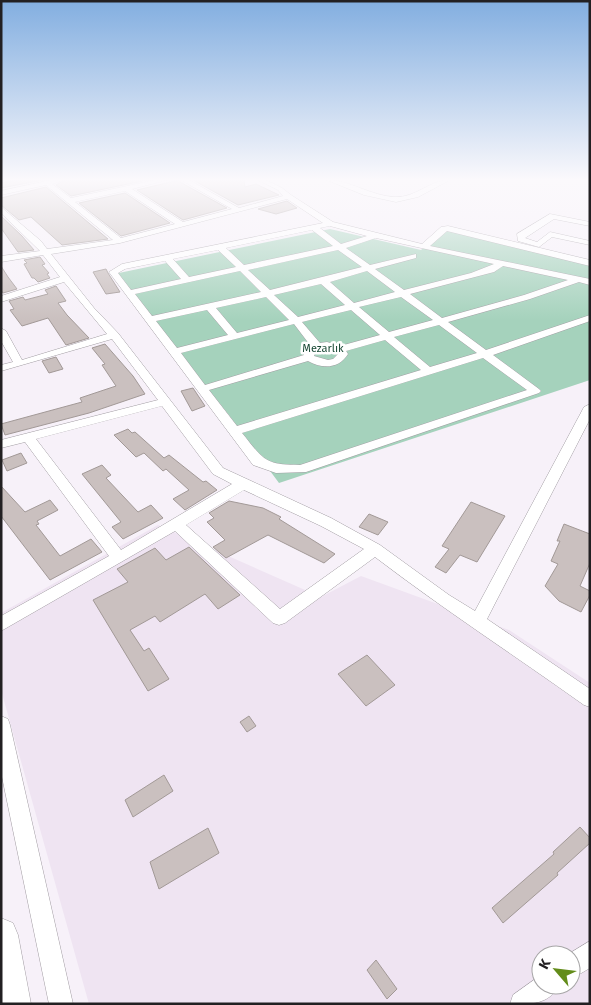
<svg xmlns="http://www.w3.org/2000/svg" width="591" height="1005" font-family="'Fira Sans',sans-serif">
	<style>
		.built { fill: #efe4f2; fill-rule: evenodd }
		.green { fill: #a5d2bc }
		.building { fill: #cac0bf; stroke: #a29997 }
		.lines { fill: none; stroke-linecap: round; stroke-linejoin: round }
		.minor-casing { stroke: #a29da3; stroke-width: 1 }
		.highway-casing { stroke: #a29da3; stroke-width: 1 }
		.minor { fill: #fff; fill-rule: evenodd }
		.highway { fill: #fff; fill-rule: evenodd }
		.labels { text-anchor: middle; dominant-baseline: central; stroke-width: 5; stroke-linejoin: round; paint-order: stroke }
		.far-park-label { font-size: 11px; fill: #194935; stroke: #fff }
	</style>
	<rect width="100%" height="100%" fill="#f7f1f9"/>
	<path class="built" d="M158 525 321 597 361 576 509 630 590 683V1004H89L1 690V613ZM541 955H571V985H541Z"/>
	<path class="green" d="M330 229 421 250 446 229 590 263V380L279 483 228 414 114 274Z"/>
	<path class="building" d="M15 180H43L1 188V183Z
		M65 180H147L71 196 56 185Z
		M179 180 180 182 227 208 183 220 137 190Z
		M193 180H244L245 187 256 184 279 195 238 205Z
		M46 187 108 239 62 245 31 217 19 220 1 205V198Z
		M125 193 170 223 121 236 79 203Z
		M287 201 297 208 276 214 258 209Z
		M1 216 22 236 34 250 18 252 1 228Z
		M40 257 45 264 42 265 49 273 47 274 50 278 38 282 34 278H32L24 264 27 263 24 260Z
		M1 266 8 277 17 289 3 293 1 290Z
		M106 269 108 273 120 292 106 294 93 272Z
		M56 286 66 301 58 303 67 315 89 338 66 345 48 318 22 326 10 310 14 309 9 301 23 297 25 300 48 294 45 290Z
		M105 344 133 376 145 394 89 413 5 435 1 424 82 402 80 398 116 386 102 365 105 364 92 348Z
		M56 357 63 369 49 373 42 361Z
		M193 388 205 406 192 411 181 391Z
		M128 429 132 433 135 432 164 458 169 455 203 482 206 481 217 490 185 510 173 499 189 490 166 469 163 471 144 453 136 457 114 435Z
		M21 453 27 463 7 471 2 460Z
		M102 465 111 475 106 478 138 512 151 505 163 518 123 539 112 527 121 522 82 474Z
		M1 486 25 512 50 500 58 510 37 521 39 524 36 525 60 556 91 539 102 552 50 580 1 516Z
		M229 501 263 508 281 517 279 519 335 554 324 563 268 535 226 558 213 547 225 540 207 522 214 518 209 513Z
		M471 502 505 516 477 562 460 555 446 573 435 567 449 549 442 546Z
		M369 514 388 522 378 535 359 527Z
		M564 524 590 534V563L580 586 590 591V595L581 612 559 601 545 586 558 564 551 561 560 541H557Z
		M189 547 240 595 218 609 205 594 160 622 155 616 130 630 144 651 149 648 169 679 148 691 93 600 128 582 117 569 155 548 166 560Z
		M367 655 395 685 366 706 338 674Z
		M249 716 256 726 247 732 240 722Z
		M164 775 173 791 133 817 125 800Z
		M580 827 590 838V843L557 873 558 875 503 923 492 908 554 854 553 852Z
		M208 828 219 853 159 889 150 862Z
		M376 960 397 989 387 999 367 970Z"/>
	<g class="lines">
		<g class="minor-casing">
			<path id="minor" d="M51 180H63L52 184 71 198 155 180H167L132 189 183 222 232 209 181 180H189L239 208 283 196 278 190 258 180H266L282 188 291 195 333 222 422 244 441 227 448 226 590 260V266L447 231 430 246 590 279V285L579 282 530 299 448 322 486 350 590 315V321L493 355 539 389 541 391 539 393 306 472 276 473 253 465 109 272 122 264 323 223 287 199 120 243 51 254 94 308 118 333 223 468 331 518 380 545 449 595 475 611 584 407 590 404V419L487 619 590 689V707L584 705C514 655 443 609 375 557L285 623 279 625 273 623 175 531 1 631V616L109 556 25 442 1 448V440L158 400 112 339 1 371V365L13 362 1 341V328L6 331 22 360 107 334 64 282 1 302V296L60 277 43 255 1 262V256L40 251 1 213V207L41 241 47 249 113 240 46 185 1 195V191ZM125 191 175 224 121 238 75 202ZM330 226 367 236 341 244 320 228ZM312 230 333 246 244 265 226 248ZM376 238 494 264 471 273 404 290 375 269 416 258V254L370 265 346 248ZM218 250 236 267 189 277 173 259ZM338 250 362 267 270 290 248 270ZM165 261 181 279 131 290 118 273 125 269ZM503 266 568 280 524 295 442 318 410 294 494 272ZM240 271 261 292 152 316 135 294ZM367 271 395 292 354 303 330 282ZM321 284 345 305 298 317 274 295ZM266 297 289 320 237 333 216 308ZM401 297 433 320 389 332 359 307ZM207 310 228 335 177 348 156 321ZM351 310 380 335 340 346 327 342 320 343 302 322ZM294 324 310 345 304 352V355L205 385 181 353ZM439 325 477 353 430 367 394 337ZM385 340 421 370 237 426 209 390 308 361C322 369 339 369 348 354L346 351ZM327 348 336 351 338 354 333 359 328 360 314 356 316 350ZM483 358 527 390 300 465C264 465 264 460 242 433ZM162 406 213 474 232 484 121 550 36 439ZM244 490 321 526 364 549 280 609 186 525Z
				M327 180C350 180 371 196 395 197 416 198 431 179 450 180L418 197 396 202 364 195Z
				M550 214 590 222V226L554 219 525 238 537 242 550 232 590 241V245L552 237 539 247 518 241 517 234Z
				M1 716 8 719 10 725 73 1004H49L1 772Z
				M590 941V968L571 979V955H567Z
				M541 975V985H559C549 1005 531 1004 510 1004L513 995Z"/>
		</g>
		<g class="highway-casing">
			<path id="highway" d="M1 918 13 923 18 935 31 1004H1Z"/>
		</g>
		<use href="#minor" class="minor"/>
		<use href="#highway" class="highway"/>
	</g>
	<linearGradient id="sky" x2="0" y2="1"><stop stop-color="#82aee0"/><stop offset="0.56" stop-color="#fbf9fc"/><stop offset="1" stop-color="#fbf9fc" stop-opacity="0"/></linearGradient>
	<rect width="591" height="321" fill="url(#sky)"/>
	<g class="labels">
		<g class="far-park-label">
			<text x="323" y="348">Mezarlık</text>
		</g>
	</g>
	<rect width="591" height="1005" fill="none" stroke="#222022" stroke-width="5"/>
	<g transform="translate(556 970) rotate(298)"><circle r="24" fill="#ffffff" stroke="#a7a6a7"/>
	<path d="M0-4L9 19L0 12L-9 19Z" fill="#638c1a"/>
	<text y="-8" font-size="14" font-weight="bold" text-anchor="middle" fill="#222022">K</text>
	</g>
</svg>
